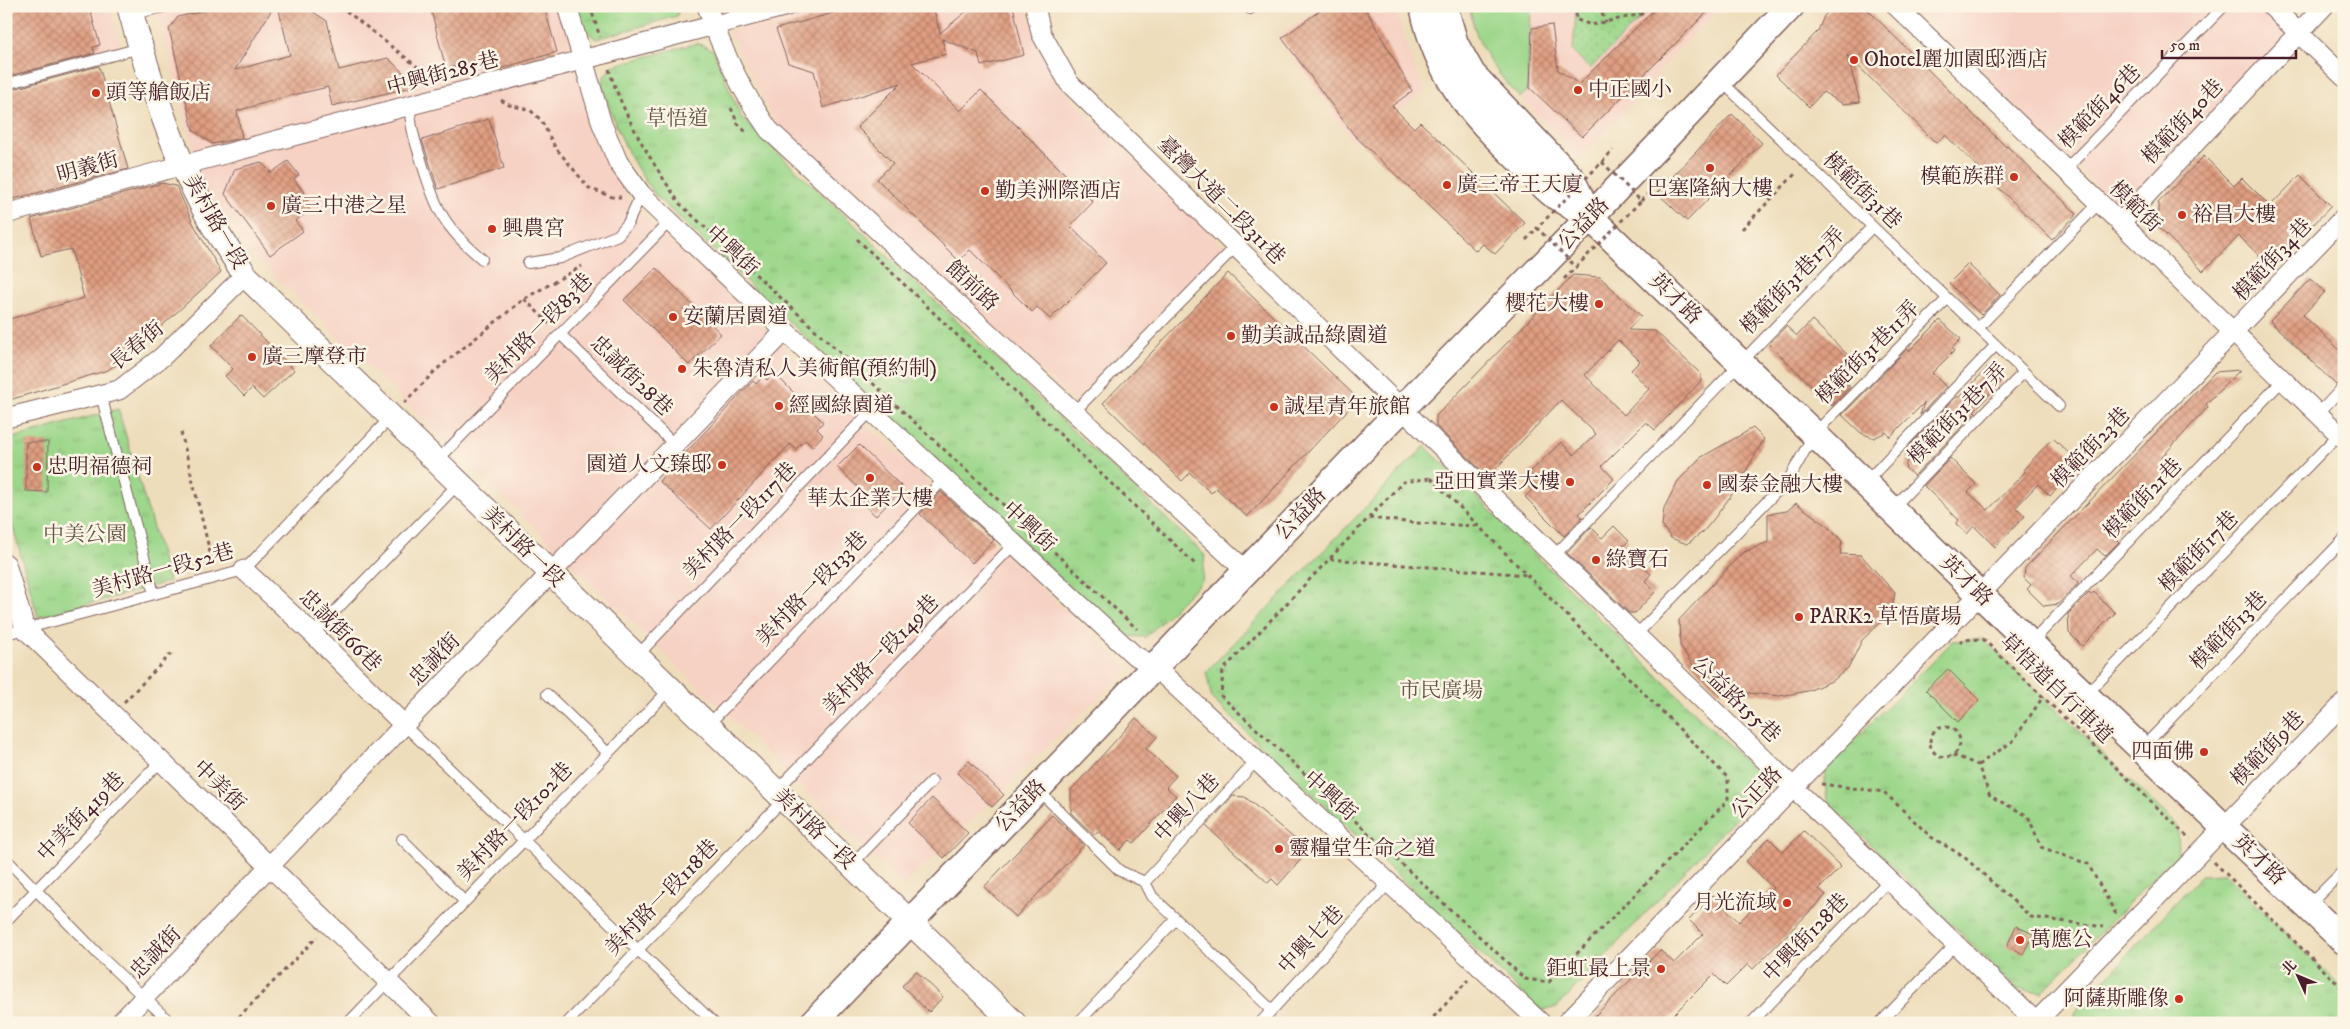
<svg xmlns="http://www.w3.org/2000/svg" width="2350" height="1029" font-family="'IM FELL DW Pica','Noto Serif TC',serif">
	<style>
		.built { fill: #f6d2c4 }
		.grass { fill: url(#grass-dots); stroke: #747b5b }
		.park { fill: url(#park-tufts); stroke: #747b5b }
		.garden { fill: #9dd78b; stroke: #747b5b }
		.building { fill: url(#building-cross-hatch); fill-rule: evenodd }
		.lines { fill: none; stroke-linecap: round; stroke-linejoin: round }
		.service-casing { stroke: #83625d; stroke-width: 12 }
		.minor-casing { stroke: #83625d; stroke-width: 21 }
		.tertiary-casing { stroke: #83625d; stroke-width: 26 }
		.secondary-casing { stroke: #83625d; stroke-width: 29 }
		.path { stroke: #83625d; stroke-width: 3; stroke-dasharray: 4 4; stroke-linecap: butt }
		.service { stroke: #fff; stroke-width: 10 }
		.minor { stroke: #fff; stroke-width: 19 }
		.tertiary { stroke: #fff; stroke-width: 24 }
		.secondary { stroke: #fff; stroke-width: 26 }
		.path-bridge { stroke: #83625d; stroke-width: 3; stroke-dasharray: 4 4; stroke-linecap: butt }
		.poi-dot { fill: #c8321e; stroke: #fcf5e5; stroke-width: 2 }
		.labels { text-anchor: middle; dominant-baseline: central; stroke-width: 5; stroke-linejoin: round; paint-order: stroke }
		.poi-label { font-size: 21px; fill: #4a1f2b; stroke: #fcf5e5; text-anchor: start }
		.street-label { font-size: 21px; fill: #4a1f2b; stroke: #fcf5e5 }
		.park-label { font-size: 21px; fill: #635648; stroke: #fcf5e5 }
	</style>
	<defs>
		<pattern id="grass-dots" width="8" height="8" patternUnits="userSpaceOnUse" patternTransform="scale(1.25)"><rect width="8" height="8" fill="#9dd78b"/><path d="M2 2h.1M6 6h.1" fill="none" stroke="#89b878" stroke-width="1.8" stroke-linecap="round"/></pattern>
		<pattern id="park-tufts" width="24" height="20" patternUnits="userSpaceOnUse" patternTransform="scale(1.25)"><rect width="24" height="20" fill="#9dd78b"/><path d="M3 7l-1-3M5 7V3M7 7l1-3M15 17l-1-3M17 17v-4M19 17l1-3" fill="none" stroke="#89b878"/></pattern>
		<pattern id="building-cross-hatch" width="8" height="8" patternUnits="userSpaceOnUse" patternTransform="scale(1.25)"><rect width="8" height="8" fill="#df9e81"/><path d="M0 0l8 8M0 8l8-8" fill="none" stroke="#b7806a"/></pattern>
	</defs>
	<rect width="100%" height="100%" fill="#fcf5e5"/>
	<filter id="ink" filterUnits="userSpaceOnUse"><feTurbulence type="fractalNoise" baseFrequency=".02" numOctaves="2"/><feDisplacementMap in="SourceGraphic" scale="10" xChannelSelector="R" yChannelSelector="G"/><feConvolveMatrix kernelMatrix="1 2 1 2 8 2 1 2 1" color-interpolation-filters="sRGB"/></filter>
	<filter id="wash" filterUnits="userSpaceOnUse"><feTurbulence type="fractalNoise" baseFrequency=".0096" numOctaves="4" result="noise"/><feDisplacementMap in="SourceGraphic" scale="20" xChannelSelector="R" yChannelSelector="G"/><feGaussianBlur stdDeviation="1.12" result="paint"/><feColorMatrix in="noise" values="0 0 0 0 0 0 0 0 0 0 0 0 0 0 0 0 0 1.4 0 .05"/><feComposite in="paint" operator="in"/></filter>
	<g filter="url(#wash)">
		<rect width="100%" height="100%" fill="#edb"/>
		<path class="built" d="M6 6H110L122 48 6 81Z
			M155 6H560L627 200 1128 669 904 886 247 249 206 195Z
			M824 6H1025L1054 82 1225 248 1074 402 777 127 729 31Z
			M1321 6H1395L1410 56 1425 91 1355 145 1277 36Z
			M1464 6H1722L1679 50 1580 160 1504 81 1488 59Z
			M1911 6H2257L2290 38 2122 211Z"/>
		<path class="grass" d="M1579 6H1653L1590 69 1573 51 1576 13Z"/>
		<path class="park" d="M575 6H679L677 16 596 39 580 25Z
			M697 43 713 50 741 117 758 134 1205 555 1202 581 1146 637 1122 636 657 197C628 159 615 127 601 81L612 66Z
			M118 409 169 582 38 617 6 502V440Z
			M1425 446 1757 774 1760 792 1557 1007 1541 1011 1212 699 1206 672Z
			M1983 639 2177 825 2178 853 2042 992 2017 989 1827 801 1824 770 1953 641Z
			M2225 874 2344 990V1023H2075L2074 1013 2201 875Z"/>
		<path class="garden" d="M1470 6H1531L1527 91 1520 98C1495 71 1474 44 1470 6Z"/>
		<g id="blocks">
			<path class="building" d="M6 6H89L100 45 93 47 95 53 6 77Z
				M223 6H274L235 70 290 55 278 6H304L327 21 339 70 388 58 417 86 332 106 328 87 285 97 237 111 242 138 212 144 193 130 169 29 178 17Z
				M430 6H544L557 52 492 71 487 57 446 69Z
				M858 6H933L940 33 973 6H1013L1024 55 981 66 978 53 942 39 946 54 912 63 960 111 981 90 1093 202 1070 226 1106 263 1050 319 1037 307 1032 312 970 250 959 261 877 179 893 163 857 127 901 83 823 108 814 71 788 63 776 29Z
				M1326 6H1364L1412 91 1392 106 1414 128 1420 122 1525 223 1495 254 1483 244 1476 251 1354 135 1282 38Z
				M1658 6H1713L1582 137 1530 88 1532 28 1552 25 1558 70 1579 84Z
				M1834 6 1865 7 2006 147 2007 146 2077 214 2052 240 1945 135 1936 143 1847 55 1860 102 1843 104 1823 92 1809 107 1776 75 1818 31 1824 16Z
				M99 66 128 169 6 201V91Z
				M1732 114 1762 143 1687 221 1657 193Z
				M489 119 504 168 438 189 422 140Z
				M2204 156 2234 186 2242 178 2270 206 2300 175 2331 206 2272 268 2239 236 2203 271 2158 227V203Z
				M288 161 299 175 294 179 309 199 304 203 310 210 295 221 303 231 270 255 225 194 235 169 261 162 271 173Z
				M162 183 176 186 193 223 221 272 131 354 108 370 6 401V320L84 298 71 249 41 256 31 219Z
				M1968 264 2000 295 1981 315 1949 283Z
				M656 268 721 334 689 365 624 300Z
				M1228 273 1358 399 1247 517 1216 488 1211 493 1190 473 1182 481 1103 403Z
				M1573 275 1600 277 1641 316 1628 330 1655 331 1701 374V381L1655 430 1646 422 1602 466 1614 479 1579 514 1582 517 1564 536 1525 497 1532 490 1526 485 1533 478 1528 474 1561 442 1574 455 1596 434 1561 400 1488 477 1436 426V416ZM1618 340 1640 361 1631 370 1649 389 1624 415 1585 375Z
				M2310 279 2325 292 2303 315 2344 354V378L2336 385 2270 321Z
				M241 315 294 370 263 399 252 388 244 396 225 376 233 369 211 346Z
				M1812 320 1855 362 1840 377 1850 387 1832 406 1769 344 1786 326 1797 336Z
				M1940 320 1961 339 1952 348 1954 351 1932 373 1946 387 1920 415 1924 403 1890 437 1886 432 1874 438 1861 433 1842 415 1907 349 1909 351Z
				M1987 368 2001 382 1974 411 1976 412 1914 476 1905 468 1912 443 1956 397H1960Z
				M2240 370 2206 404 2208 407 2161 458 2172 469 2145 497 2148 500 2113 536 2119 542 2105 556 2097 549 2071 576 2079 583 2058 604 2044 606 2027 589 2031 585 2024 578 2025 568 2215 372Z
				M774 373 823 422 817 429 823 435 812 447 805 440 796 449 790 444 711 529 659 481 753 381 756 384 763 376 767 380Z
				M1753 428 1764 439 1736 489 1713 520 1703 532 1687 544 1671 538 1662 526 1664 508 1678 481 1700 458Z
				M2053 438 2080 464 2050 496 2038 484 2016 507 2025 516 1995 547 1974 526 1967 534 1956 524 1959 520 1924 486 1950 458 1976 484 1968 492 1988 510 2025 472 2023 470Z
				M26 442H48L47 492 26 491Z
				M859 445 903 488 876 516 862 503 868 497 837 467Z
				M941 492 994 540 972 563 920 514Z
				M1796 503 1825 524 1842 541 1840 554 1861 555 1895 593 1891 613 1862 640 1849 667 1834 680 1808 691 1780 696 1718 690 1692 664 1680 646 1679 620 1742 553 1768 542V514L1787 511Z
				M1614 526 1629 541 1622 547 1651 574 1645 581 1655 592 1635 613H1629L1567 553 1591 527 1602 538Z
				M2094 592 2115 613 2082 646 2069 633 2068 614 2089 593 2091 595Z
				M1948 669 1979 700 1958 722 1926 690Z
				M1136 718 1157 737 1146 749 1176 776 1166 787 1176 796 1134 843 1130 840 1120 850 1098 831 1094 835 1071 813V790Z
				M969 761 1004 795 992 807 957 773Z
				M1233 796 1245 797 1302 845 1306 854 1278 885 1272 879 1268 883 1206 826Z
				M932 798 968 833 944 858 908 823Z
				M1052 815 1084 845 1016 917 984 887Z
				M1804 831 1841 867 1819 889 1826 895 1753 969 1748 964 1726 986 1714 974 1665 1023H1588L1660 950 1674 963 1703 934 1689 920 1713 895 1739 922 1773 888 1746 861 1769 838 1783 852Z
				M2016 926 2033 934 2023 954 2007 946Z
				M916 971 943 997 929 1012 902 986Z"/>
		</g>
	</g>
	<g filter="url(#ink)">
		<use href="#blocks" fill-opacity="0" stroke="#83625d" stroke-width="1"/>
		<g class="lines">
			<g class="service-casing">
				<path id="service" d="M1249 6 1250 9
					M132 14 169 6
					M1721 81 2024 372 1892 509
					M6 84 140 48
					M410 107C410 127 416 144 422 163 436 210 444 227 482 259
					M2065 170 2224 6
					M528 263 560 258 618 235 628 223 641 194
					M1978 328 2099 203
					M560 334 675 445
					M2024 372 2059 406
					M101 395 154 594
					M1075 411 1235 247
					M2318 414 2344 386
					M436 462 669 222
					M1866 482 1996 345
					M1554 556 1872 227
					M6 634 244 570 390 418
					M313 634 458 484
					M1635 636 1789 479 1814 434 1947 299
					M2031 643 2283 380
					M637 656 871 411
					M547 694 608 753
					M2086 695 2339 434
					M404 725 714 1023
					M708 725 944 479
					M2142 748 2344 539
					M1038 790 1120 871 1145 882 1152 896 1272 1010
					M776 791 1014 544
					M402 839 465 902
					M6 859 98 954 171 1023
					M851 865 932 781
					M1145 882 1257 760
					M2308 906 2344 870
					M6 921 161 761
					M348 1023 670 689
					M567 1023 784 799
					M1078 1023 1176 919
					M1260 1023 1390 882
					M1751 1023 1889 880
					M1880 1023 1956 944"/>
			</g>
			<g class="minor-casing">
				<path id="minor" d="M567 6 602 124 618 162 641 194 785 331 1134 655 1154 666 1541 1023
					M707 6C722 51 742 92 769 130L1246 571
					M1035 6 1041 33 1069 83 1403 410 2037 1023
					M1896 6 2344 439
					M2271 6 2344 77
					M6 214 183 165 787 6
					M2120 223 2324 6
					M6 418 119 390 162 357 245 275
					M6 564 25 629 431 1023
					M244 570 313 634 404 725
					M120 1023 404 725 785 331
					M1566 1023 2344 217
					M2035 1023 2344 703"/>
			</g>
			<g class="tertiary-casing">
				<path id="tertiary" d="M129 6C150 82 174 159 214 227 224 243 235 259 245 275L1014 1023"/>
			</g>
			<g class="secondary-casing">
				<path id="secondary" d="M1423 6C1437 76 1470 112 1519 160 1531 171 1541 186 1554 195 1566 203 1579 210 1590 217L2030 643 2344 941
					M1444 6 1455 44 1472 74 1571 178 1590 217
					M813 1023 1387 424 1590 217 1791 6"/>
			</g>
			<path class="path" d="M340 6 434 80
				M590 6 600 37
				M1579 6 1575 19 1591 25 1646 13
				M1599 6 1606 23
				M609 69C624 118 652 162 680 204L1137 629
				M501 100 509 105 530 110 541 120 555 147 589 188 612 197H621
				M731 108 738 124 748 134
				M1602 162 1613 150
				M1641 201 1652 189
				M1742 229 1797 172
				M857 239 1197 566
				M1526 240 1537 228
				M1564 279 1576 267
				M524 299 551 325
				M404 403 436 370 524 299 582 266
				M181 432 213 565
				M1431 478 1728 778V800L1549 982 1525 979 1221 696 1223 670 1403 482Z
				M1369 518 1416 523 1477 526
				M1330 559 1527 575
				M1960 643 1963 640 1983 639 2190 839
				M124 702 174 651
				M1930 742a15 15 0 1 1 30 0a15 15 0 1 1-30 0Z
				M1953 755 1978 765 1990 796 2028 816 2041 847 2088 864 2117 916
				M1978 765 2013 741 2043 697
				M1821 784 1884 792 1931 837 1963 856 2031 917 2104 927
				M2214 862 2344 990
				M233 1023 317 937
				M1428 1023 1468 980"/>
			<use href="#service" class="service"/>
			<use href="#minor" class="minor"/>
			<use href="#tertiary" class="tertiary"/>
			<use href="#secondary" class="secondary"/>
			<path class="path-bridge" d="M1602 162 1641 201 1576 267 1537 228Z"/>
		</g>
	</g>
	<g class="poi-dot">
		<circle cx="1854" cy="60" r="5"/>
		<circle cx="1578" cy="90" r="5"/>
		<circle cx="96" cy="93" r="5"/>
		<circle cx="1710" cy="168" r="5"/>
		<circle cx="2014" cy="177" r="5"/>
		<circle cx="1447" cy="185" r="5"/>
		<circle cx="985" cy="191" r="5"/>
		<circle cx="271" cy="206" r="5"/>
		<circle cx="2182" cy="215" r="5"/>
		<circle cx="492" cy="229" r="5"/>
		<circle cx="1599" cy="304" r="5"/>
		<circle cx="673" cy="317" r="5"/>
		<circle cx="1231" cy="336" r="5"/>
		<circle cx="252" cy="357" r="5"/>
		<circle cx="682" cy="369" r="5"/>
		<circle cx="779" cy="406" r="5"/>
		<circle cx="1274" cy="407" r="5"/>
		<circle cx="722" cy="465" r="5"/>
		<circle cx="37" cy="467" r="5"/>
		<circle cx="870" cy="478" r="5"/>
		<circle cx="1570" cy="482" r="5"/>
		<circle cx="1707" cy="485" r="5"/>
		<circle cx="1596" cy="560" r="5"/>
		<circle cx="1799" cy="617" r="5"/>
		<circle cx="2204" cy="752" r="5"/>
		<circle cx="1279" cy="849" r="5"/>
		<circle cx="1787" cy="903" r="5"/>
		<circle cx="2020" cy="940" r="5"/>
		<circle cx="1661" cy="969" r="5"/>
		<circle cx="2179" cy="999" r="5"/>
	</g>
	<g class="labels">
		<g class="poi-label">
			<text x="1864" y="60">Ohotel麗加園邸酒店</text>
			<text x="1588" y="90">中正國小</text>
			<text x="106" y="93">頭等艙飯店</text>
			<text x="2004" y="177" text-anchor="end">模範族群</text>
			<text x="1457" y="185">廣三帝王天廈</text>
			<text x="1710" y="189" text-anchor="middle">巴塞隆納大樓</text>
			<text x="995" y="191">勤美洲際酒店</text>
			<text x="281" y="206">廣三中港之星</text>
			<text x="2192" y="215">裕昌大樓</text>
			<text x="502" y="229">興農宮</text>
			<text x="1589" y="304" text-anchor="end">櫻花大樓</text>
			<text x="683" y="317">安蘭居園道</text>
			<text x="1241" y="336">勤美誠品綠園道</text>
			<text x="262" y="357">廣三摩登市</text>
			<text x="692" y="369">朱魯清私人美術館(預約制)</text>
			<text x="789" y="406">經國綠園道</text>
			<text x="1284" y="407">誠星青年旅館</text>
			<text x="712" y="465" text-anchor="end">園道人文臻邸</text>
			<text x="47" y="467">忠明福德祠</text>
			<text x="1560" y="482" text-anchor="end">亞田實業大樓</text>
			<text x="1717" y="485">國泰金融大樓</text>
			<text x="870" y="499" text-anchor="middle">華太企業大樓</text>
			<text x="1606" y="560">綠寶石</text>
			<text x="1809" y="617">PARK2 草悟廣場</text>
			<text x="2194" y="752" text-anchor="end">四面佛</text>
			<text x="1289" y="849">靈糧堂生命之道</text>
			<text x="1777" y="903" text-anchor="end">月光流域</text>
			<text x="2030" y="940">萬應公</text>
			<text x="1651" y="969" text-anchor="end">鉅虹最上景</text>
			<text x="2169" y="999" text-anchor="end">阿薩斯雕像</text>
		</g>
		<g class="street-label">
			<text transform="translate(443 74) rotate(-15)">中興街285巷</text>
			<text transform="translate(2100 107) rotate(-46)">模範街46巷</text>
			<text transform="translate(2183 122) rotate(-47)">模範街40巷</text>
			<text transform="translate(88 168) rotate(-16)">明義街</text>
			<text transform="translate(1862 191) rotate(44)">模範街31巷</text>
			<text transform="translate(1221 201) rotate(45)">臺灣大道二段311巷</text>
			<text transform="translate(2135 207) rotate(44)">模範街</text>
			<text transform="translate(215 222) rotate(60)">美村路一段</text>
			<text transform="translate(1584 224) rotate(-46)">公益路</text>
			<text transform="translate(732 251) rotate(43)">中興街</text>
			<text transform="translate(2273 260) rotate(-47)">模範街34巷</text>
			<text transform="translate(1793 281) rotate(-46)">模範街31巷17弄</text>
			<text transform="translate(972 286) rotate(43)">館前路</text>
			<text transform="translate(1675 299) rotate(44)">英才路</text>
			<text transform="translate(539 329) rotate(-46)">美村路一段83巷</text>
			<text transform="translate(137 346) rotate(-40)">長春街</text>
			<text transform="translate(1868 353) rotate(-45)">模範街31巷11弄</text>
			<text transform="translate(631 376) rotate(44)">忠誠街28巷</text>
			<text transform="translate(1958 414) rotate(-46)">模範街31巷7弄</text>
			<text transform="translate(2091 448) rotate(-46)">模範街23巷</text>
			<text transform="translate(2143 499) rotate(-46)">模範街21巷</text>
			<text transform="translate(1301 514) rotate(-46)">公益路</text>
			<text transform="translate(740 521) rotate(-46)">美村路一段117巷</text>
			<text transform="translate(1029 527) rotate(43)">中興街</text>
			<text transform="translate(523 547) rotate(44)">美村路一段</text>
			<text transform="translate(2199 552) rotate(-46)">模範街17巷</text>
			<text transform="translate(163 571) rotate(-16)">美村路一段52巷</text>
			<text transform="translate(1966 581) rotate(44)">英才路</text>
			<text transform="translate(812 589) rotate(-46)">美村路一段133巷</text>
			<text transform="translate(340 631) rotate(45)">忠誠街66巷</text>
			<text transform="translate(2229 631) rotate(-46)">模範街13巷</text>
			<text transform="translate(881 655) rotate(-46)">美村路一段149巷</text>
			<text transform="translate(435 660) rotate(-46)">忠誠街</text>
			<text transform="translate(2056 689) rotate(44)">草悟道自行車道</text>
			<text transform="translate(1736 700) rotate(44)">公益路155巷</text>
			<text transform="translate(2268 749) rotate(-46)">模範街9巷</text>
			<text transform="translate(219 786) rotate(44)">中美街</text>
			<text transform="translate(1757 793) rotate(-46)">公正路</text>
			<text transform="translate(1330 796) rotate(42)">中興街</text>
			<text transform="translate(1021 806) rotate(-46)">公益路</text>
			<text transform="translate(1187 808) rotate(-47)">中興八巷</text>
			<text transform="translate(81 817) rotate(-46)">中美街419巷</text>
			<text transform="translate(515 822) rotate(-46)">美村路一段102巷</text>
			<text transform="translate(814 829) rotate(44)">美村路一段</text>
			<text transform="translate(2259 860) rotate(43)">英才路</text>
			<text transform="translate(662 898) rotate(-46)">美村路一段118巷</text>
			<text transform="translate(1806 938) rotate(-46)">中興街128巷</text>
			<text transform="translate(1311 940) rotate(-47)">中興七巷</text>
			<text transform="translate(156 953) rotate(-46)">忠誠街</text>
		</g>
		<g class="park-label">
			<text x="677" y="119">草悟道</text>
			<text x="85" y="535">中美公園</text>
			<text x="1441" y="691">市民廣場</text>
		</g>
	</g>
	<rect width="2350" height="1029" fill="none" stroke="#fcf5e5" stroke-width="25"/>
	<g transform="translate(2298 976) rotate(314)" stroke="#fcf5e5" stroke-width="4" paint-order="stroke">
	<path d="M0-4L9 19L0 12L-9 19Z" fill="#4a1f2b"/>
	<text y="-8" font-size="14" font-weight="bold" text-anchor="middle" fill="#4a1f2b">北</text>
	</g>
	<path d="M2162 50v8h134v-8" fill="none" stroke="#4a1f2b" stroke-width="2.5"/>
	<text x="2170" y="50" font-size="15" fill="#4a1f2b" stroke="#fcf5e5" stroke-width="4" paint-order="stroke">50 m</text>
</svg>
